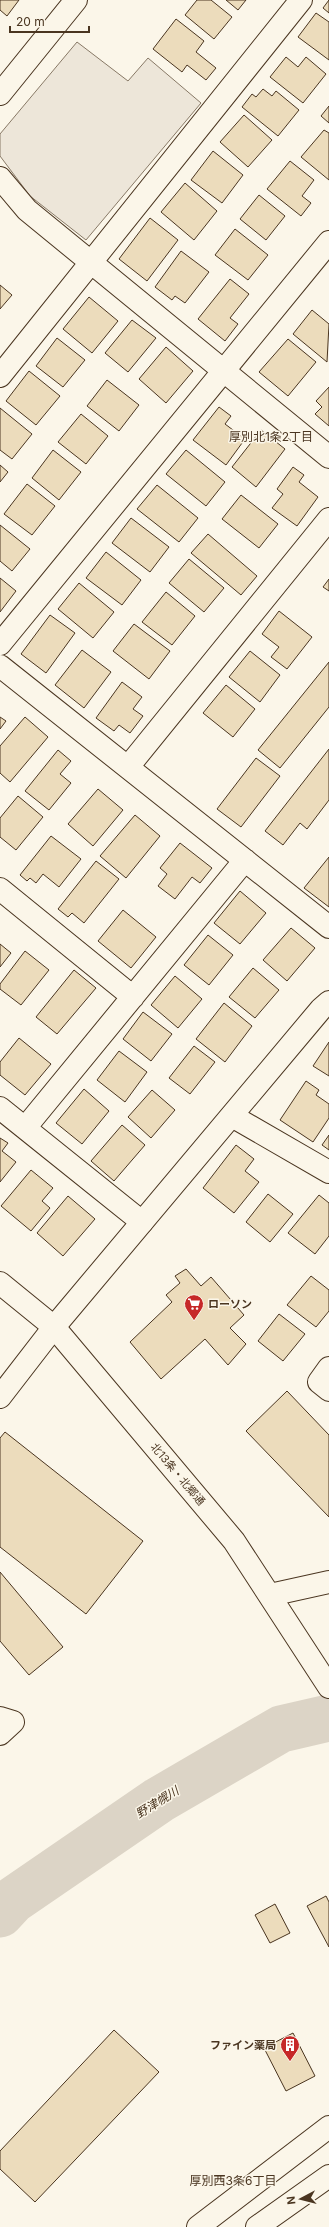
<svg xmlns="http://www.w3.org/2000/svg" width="329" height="2227" font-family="Inter,'Noto Sans JP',sans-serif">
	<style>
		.green { fill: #ede6d9; stroke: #887966 }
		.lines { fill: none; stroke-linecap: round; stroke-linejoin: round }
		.river { stroke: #dcd4c6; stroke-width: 47 }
		.building { fill: #ecdcbc; stroke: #4a3520 }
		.minor-casing { stroke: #4a3520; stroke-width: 24 }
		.tertiary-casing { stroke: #4a3520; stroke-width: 24 }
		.secondary-casing { stroke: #4a3520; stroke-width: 24 }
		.minor { stroke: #fbf6e9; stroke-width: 22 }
		.tertiary { stroke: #fbf6e9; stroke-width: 22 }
		.secondary { stroke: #fbf6e9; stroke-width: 22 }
		.labels { text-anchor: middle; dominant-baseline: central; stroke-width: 3; stroke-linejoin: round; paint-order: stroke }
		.poi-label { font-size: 11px; font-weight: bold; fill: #4a3520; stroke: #fbf6e9; text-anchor: start }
		.street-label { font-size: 11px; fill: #4a3520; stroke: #fbf6e9 }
		.neighbourhood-label { font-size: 12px; fill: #4a3520; stroke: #fbf6e9 }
		.water-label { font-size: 12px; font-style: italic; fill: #4a3520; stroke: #fbf6e9 }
	</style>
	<rect width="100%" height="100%" fill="#fbf6e9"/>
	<path class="green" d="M77 42 128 81 148 58 201 103 86 240 30 196 0 156V134Z"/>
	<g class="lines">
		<path class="river" d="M0 1914 13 1900 159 1800 281 1729 329 1718"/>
	</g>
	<path class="building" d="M0 0H19L7 16 0 10Z
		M197 0H211L232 17 214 39 185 15Z
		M226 0H246L238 10Z
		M329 0V13L323 8Z
		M316 13 329 22V60L298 37Z
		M176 19 204 41 196 52 216 68 206 80 187 65 182 72 153 49Z
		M286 57 298 67 306 57 326 74 303 103 270 77Z
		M263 89 272 96 276 91 299 110 278 136 242 107 252 94 256 97Z
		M329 106V123L321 116Z
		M244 115 272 140 248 167 220 142Z
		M324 130 329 133V180L301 157Z
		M213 151 243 175 222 203 191 180Z
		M290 161 314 180 302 196 311 203 301 216 267 189Z
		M185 183 217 211 194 240 161 212Z
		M259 195 285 216 266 240 240 219Z
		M150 218 178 240 147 281 119 259Z
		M235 229 268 255 248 280 215 255Z
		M181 251 209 272 185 303 175 296 172 300 155 287Z
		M230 279 249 294 230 318 238 324 225 341 198 319Z
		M0 285 12 295 0 309Z
		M89 297 118 321 92 353 63 329Z
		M312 310 329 324 327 362 293 334Z
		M132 320 156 338 128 372 105 353Z
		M57 338 85 360 63 387 36 366Z
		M288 339 316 362 288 396 259 372Z
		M166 347 193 371 166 403 139 379Z
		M29 371 60 396 36 425 6 401Z
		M107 380 139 405 119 431 87 406Z
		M329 387V426L315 414 322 407 316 401Z
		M219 407 231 416 225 424 245 439 226 465 193 440Z
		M0 408 32 434 12 459 0 450Z
		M81 414 108 436 86 464 58 442Z
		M261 430 285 449 256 487 232 467Z
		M53 450 81 472 59 500 32 478Z
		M186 450 225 482 206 506 166 474Z
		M0 465 8 472 0 482Z
		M293 467 304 475 299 482 318 497 297 526 272 508 283 494 277 489Z
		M27 484 55 506 32 535 4 514Z
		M157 485 198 518 179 542 137 509Z
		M241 495 278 524 259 548 222 519Z
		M131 518 169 547 150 572 112 543Z
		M0 525 30 549 12 571 0 561Z
		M208 534 257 576 241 595 191 553Z
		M106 552 141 580 122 605 86 578Z
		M189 559 224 588 204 612 169 583Z
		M0 578 16 591 0 612Z
		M329 579V591L323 587Z
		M79 583 114 612 93 638 58 609Z
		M166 592 195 616 172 645 142 622Z
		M279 611 312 637 287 669 271 657 279 647 262 634Z
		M50 615 75 633 46 673 21 654Z
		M134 624 170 651 149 679 113 651Z
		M82 650 111 672 84 708 55 685Z
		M250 651 280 675 260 702 229 677Z
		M329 662V707L280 768 258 750Z
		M122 682 142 697 133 709 143 716 130 733 119 725 114 731 96 718Z
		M226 685 255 709 233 737 203 713Z
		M0 717 6 721 0 729Z
		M25 717 48 737 10 782 0 773V746Z
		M329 749V800L307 829 300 823 283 845 265 831Z
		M58 750 71 761 60 774 71 783 49 810 25 791Z
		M256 758 280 776 241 827 217 809Z
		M98 789 123 810 93 846 68 824Z
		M18 796 43 817 16 850 0 837V818Z
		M135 815 160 836 126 878 100 856Z
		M51 836 81 859 59 887 43 874 36 883 30 878 27 881 20 875Z
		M180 843 212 868 200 883 192 877 175 899 158 886 167 874 160 868Z
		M329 857V907L304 888Z
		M96 861 119 879 84 923 72 913 68 917 58 909Z
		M240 891 266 913 240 944 214 923Z
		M123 910 156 937 131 968 98 941Z
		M291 928 315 948 287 981 263 960Z
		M208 935 233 955 209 985 184 965Z
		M0 944 11 953 0 967Z
		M25 951 49 970 21 1005 0 989V984Z
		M253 968 279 990 255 1018 229 997Z
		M74 970 96 988 57 1034 36 1017Z
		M175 976 202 999 178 1028 151 1005Z
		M224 1003 252 1026 225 1062 196 1039Z
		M143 1012 172 1034 151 1061 123 1039Z
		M19 1038 51 1064 25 1095 0 1075V1062Z
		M329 1042V1076L313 1066Z
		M194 1046 215 1062 190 1094 169 1078Z
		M119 1051 147 1072 125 1102 97 1080Z
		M306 1081 319 1090 316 1095 329 1104V1118L313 1142 280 1120Z
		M84 1089 109 1111 82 1144 56 1123Z
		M152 1090 175 1110 151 1138 128 1117Z
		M122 1125 145 1145 114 1181 91 1161Z
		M329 1135V1150L322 1145Z
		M0 1138 8 1143 2 1151 16 1162 0 1182Z
		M236 1145 254 1159 245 1171 259 1182 234 1213 203 1188Z
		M31 1170 53 1188 42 1201 50 1208 31 1231 1 1206Z
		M268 1194 293 1214 270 1242 246 1222Z
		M319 1195 329 1203V1236L315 1254 288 1233Z
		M68 1196 95 1219 63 1256 37 1233Z
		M186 1269 201 1286 211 1277 244 1315 230 1328 246 1344 228 1365 205 1339 161 1379 130 1342 172 1302 166 1295 180 1283 175 1276Z
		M311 1276 329 1290V1311L316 1327 287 1305Z
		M279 1314 305 1334 283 1361 258 1341Z
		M287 1391 329 1435V1517L246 1431Z
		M5 1432 143 1541 86 1614 0 1547V1438Z
		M0 1572 63 1647 29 1675 0 1641Z
		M326 1896 329 1902V1947L307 1906Z
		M275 1904 290 1933 270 1943 255 1915Z
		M114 2030 159 2072 35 2202 0 2169V2151Z
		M293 2033 315 2076 286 2091 264 2048Z"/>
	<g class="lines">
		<g class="minor-casing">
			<path id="minor" d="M0 94 76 0
				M0 178 27 210 329 457
				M0 376 301 0
				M0 644 329 242
				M0 666 329 927
				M128 767 329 519
				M0 889 133 997
				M0 1108 142 1222
				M232 1116 329 1172
				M25 1128 245 860
				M329 1368 319 1382 329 1390
				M270 1595 329 1582
				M0 1718 13 1722 0 1734"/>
		</g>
		<g class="tertiary-casing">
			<path id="tertiary" d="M0 1397 54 1327 321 1009 329 1002
				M198 2227 329 2127
				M257 2227 329 2176"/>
		</g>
		<g class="secondary-casing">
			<path id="secondary" d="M0 1283 54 1327 234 1541 329 1687"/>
		</g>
		<use href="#minor" class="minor"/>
		<use href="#tertiary" class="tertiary"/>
		<use href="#secondary" class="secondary"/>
	</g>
	<defs>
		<g id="supermarket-pin" transform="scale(1)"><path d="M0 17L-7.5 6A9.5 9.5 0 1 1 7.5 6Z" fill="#c62828" stroke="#fbf6e9"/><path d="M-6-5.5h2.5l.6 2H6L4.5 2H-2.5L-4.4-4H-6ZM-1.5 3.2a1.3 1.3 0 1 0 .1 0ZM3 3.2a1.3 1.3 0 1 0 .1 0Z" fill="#fff"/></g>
		<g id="building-pin" transform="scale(1)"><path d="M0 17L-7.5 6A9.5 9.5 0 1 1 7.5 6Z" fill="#c62828" stroke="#fbf6e9"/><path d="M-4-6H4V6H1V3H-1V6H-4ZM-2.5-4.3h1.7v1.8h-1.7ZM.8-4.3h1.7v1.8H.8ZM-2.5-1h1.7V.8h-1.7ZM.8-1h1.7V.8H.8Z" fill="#fff"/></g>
	</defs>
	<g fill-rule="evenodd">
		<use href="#supermarket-pin" x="194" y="1304"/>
		<use href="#building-pin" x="290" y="2045"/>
	</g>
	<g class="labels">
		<g class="poi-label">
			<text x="208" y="1304">ローソン</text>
			<text x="276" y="2045" text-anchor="end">ファイン薬局</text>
		</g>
		<g class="street-label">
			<text transform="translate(178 1474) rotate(50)">北13条・北郷通</text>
		</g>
		<g class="neighbourhood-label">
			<text x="271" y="436">厚別北1条2丁目</text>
			<text x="233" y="2180">厚別西3条6丁目</text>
		</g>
		<g class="water-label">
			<text transform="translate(157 1802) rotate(-32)">野津幌川</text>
		</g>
	</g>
	<g transform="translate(301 2199) rotate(263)" stroke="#fbf6e9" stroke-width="3" paint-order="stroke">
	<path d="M0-3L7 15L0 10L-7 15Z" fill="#4a3520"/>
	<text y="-6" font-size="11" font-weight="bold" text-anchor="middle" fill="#4a3520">N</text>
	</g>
	<path d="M10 26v6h79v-6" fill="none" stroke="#4a3520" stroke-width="2"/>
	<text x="16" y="26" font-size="12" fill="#4a3520" stroke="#fbf6e9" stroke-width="3" paint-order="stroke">20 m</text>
</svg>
